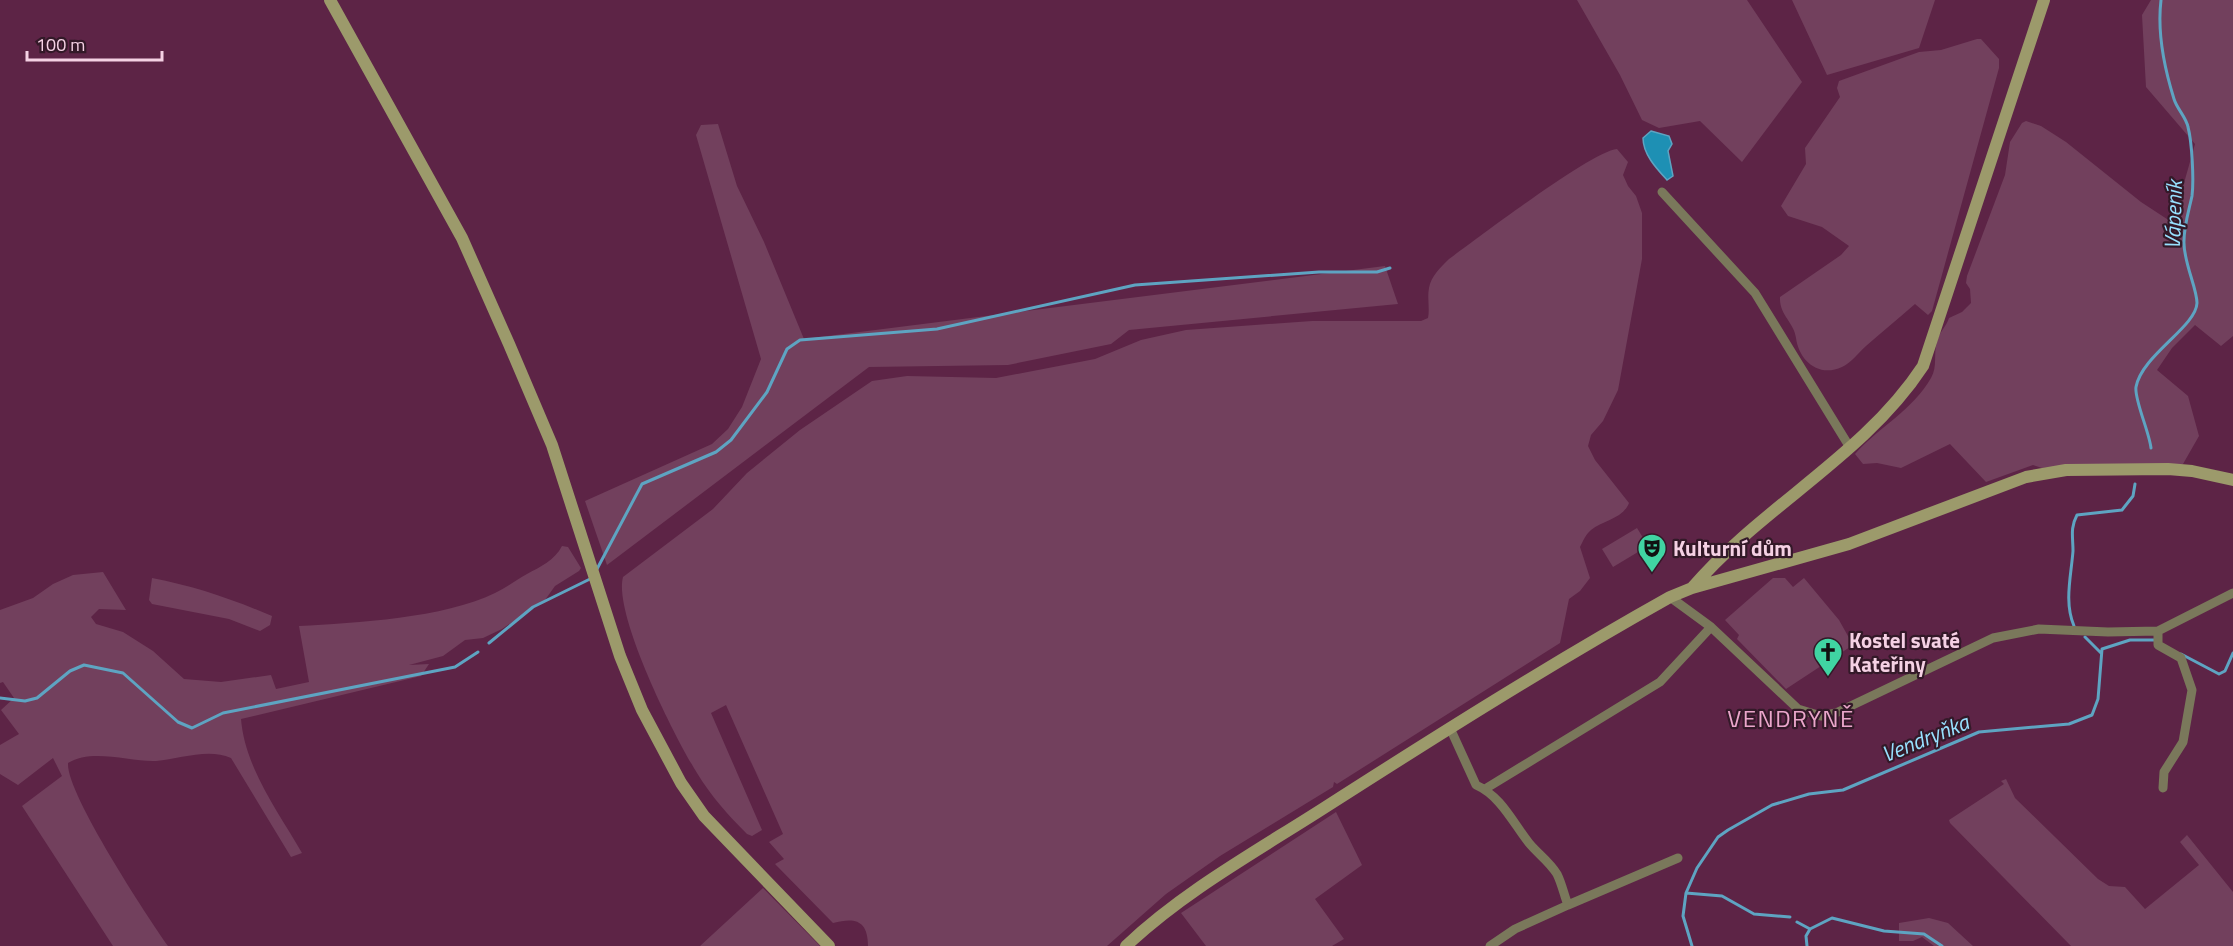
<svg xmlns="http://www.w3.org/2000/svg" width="2233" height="946" font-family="'Titillium Web',sans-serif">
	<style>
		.green { fill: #72405d }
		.water { fill: #1e90b4; stroke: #5ea4c2; stroke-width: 1.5 }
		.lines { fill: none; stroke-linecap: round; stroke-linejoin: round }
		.stream { stroke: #5ea4c2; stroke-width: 3 }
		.street { stroke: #7a785b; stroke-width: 9 }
		.secondary { stroke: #9c9a6b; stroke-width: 12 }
		.labels { text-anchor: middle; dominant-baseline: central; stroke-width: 4.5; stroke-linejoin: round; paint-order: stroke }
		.poi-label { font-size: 21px; font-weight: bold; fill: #f5d1e4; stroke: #331928; text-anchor: start }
		.water-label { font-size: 22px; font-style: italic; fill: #98e1ff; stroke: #331928 }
		.quarter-label { font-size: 24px; letter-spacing: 1.5px; fill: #eba6cb; stroke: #331928 }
	</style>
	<rect width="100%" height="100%" fill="#5d2446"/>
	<path class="green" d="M1577 0H1747L1802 82 1742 162 1700 121 1659 128 1642 120 1620 75Z
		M1792 0H1935L1919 48 1827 75Z
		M2151 0H2233V336L2221 346 2195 325 2172 348 2157 370 2188 396 2199 436 2183 464 2042 468 2033 465 1986 482 1950 444 1901 468 1877 463 1863 464 1855 454C1879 427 1913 410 1931 378 1938 366 1933 354 1937 342 1939 332 1946 327 1949 318L1962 312 1971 303 1970 289 1966 283 1967 276 2005 175 2010 142 2022 123 2026 121 2041 126 2066 142 2141 202 2170 221 2175 215 2195 144 2146 87 2142 15Z
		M1977 39H1981L1999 59V68L1932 311 1928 315 1915 304C1899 318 1882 332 1866 346 1858 353 1851 363 1842 367 1818 378 1799 360 1796 338 1794 322 1779 315 1780 297L1841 255 1849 246 1822 227 1788 216 1781 206 1806 164 1805 148 1840 97 1837 88 1839 81 1919 52 1941 50Z
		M718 124 737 186 764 242 804 339 1385 266 1398 304 1129 330 1111 344 1008 365 869 367 607 565 585 501 712 444 728 429 742 407 761 359 696 135 701 125Z
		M1617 149 1628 162 1623 175 1628 186 1636 196 1642 213V259L1618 390 1603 421 1591 435 1588 446 1595 460 1629 503C1623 519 1603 520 1591 530 1586 534 1583 541 1580 547L1590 578 1580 591 1569 599 1560 643 1337 784 1334 782 1333 787 1220 856 1166 894 1107 946H868C868 920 855 917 833 923L775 864 784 859 769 842 783 834 726 705 711 713 762 830 752 836 747 834C728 815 711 796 697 773 675 738 613 614 623 577L713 509 747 473 800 430 872 381 907 376 996 378 1095 359 1141 340 1186 330 1312 321H1421L1428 318C1430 308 1427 298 1429 288 1431 276 1441 267 1449 259 1478 238 1592 151 1617 149Z
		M1637 528 1648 546 1613 567 1602 549Z
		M562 546 568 547 581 568 579 571 555 586 545 600 502 629 483 638 465 640 443 656 409 665 429 664 421 676 241 719C245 768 278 811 302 853L291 857 231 758C208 748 180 759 156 761 130 762 92 748 68 763 66 793 147 916 168 946H113L22 806 62 776 53 758 18 785 0 774V745L19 734 1 710 14 698 3 682 0 683V610L33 598 53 584 73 575 103 572 126 610 99 609 91 617 96 624 123 632 153 651 184 679 221 682 271 675 276 689 309 682 299 626C356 623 444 618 495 593 506 588 516 580 527 574 540 567 555 560 562 546Z
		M152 578C194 586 232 599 272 616L270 625 260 631 229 619 152 604 149 600Z
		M1773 578H1785L1793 587 1804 578 1839 620 1853 645 1786 689 1737 639 1739 635 1725 620Z
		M2006 779 2015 798 2098 879 2109 886 2125 887 2145 909 2199 865 2180 842 2187 835 2233 892V946H2071L1950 823 1949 820 2004 784 2001 781Z
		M1336 812 1362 865 1315 899 1344 939 1332 946H1206L1181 913Z
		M763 888 820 946H700Z
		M1929 918 1948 923 1973 946H1934L1922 937 1913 941H1899V923Z"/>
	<path class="water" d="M1651 131 1669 136 1672 144 1668 151 1673 176 1667 180C1656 168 1643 154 1643 138Z"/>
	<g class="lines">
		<path class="stream" d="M2151 448C2149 431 2134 399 2136 387 2142 355 2196 327 2197 303 2197 288 2183 261 2184 241 2184 226 2189 210 2192 196 2194 180 2192 142 2188 127 2186 117 2177 109 2174 99 2164 67 2157 33 2161 0
			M597 569 642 484 716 452 731 440 767 392 787 349 800 340 937 329 1135 285 1319 272H1377L1390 268
			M2074 626C2064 602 2071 577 2073 551 2073 537 2070 528 2077 515L2122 510 2133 496 2135 484
			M2085 637 2101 653
			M489 643 533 607 590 579
			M2181 654 2219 674 2225 671 2233 653
			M0 698 25 701 37 698 70 671 84 665 123 673 178 722 192 728 223 713 455 667 478 652
			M1686 893 1722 896 1754 914 1790 917
			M1797 922 1810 929 1832 918 1884 931 1924 934 1942 946
			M1692 946 1683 916 1686 893 1697 868 1718 837 1728 830 1772 805 1809 794 1843 790 1979 732 2069 724 2092 715 2098 699 2102 649 2130 640H2157
			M1807 946 1806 936 1810 929"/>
		<path class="street" d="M1662 192 1755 293 1849 446
			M1670 597 1711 627 1798 709 1821 716 1836 713 1993 638 2039 629 2108 632 2158 631 2233 593
			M2158 631V645L2181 658 2192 690 2183 742 2164 772 2163 788
			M1450 728 1476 785C1501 796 1513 823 1529 843 1538 854 1549 861 1557 874 1562 884 1564 895 1568 905L1515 929 1490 946
			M1485 789 1660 682 1711 627
			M1568 905 1678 858"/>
		<path class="secondary" d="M330 0 462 238 509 344 552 445 620 656 642 710 681 783 704 816 829 946
			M1692 588C1761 507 1864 456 1923 366L2044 0
			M1126 946C1184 891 1257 851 1324 808 1438 735 1552 663 1670 597L1692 588 1849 544 2026 477 2066 470 2168 469 2192 471 2233 480"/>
	</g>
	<defs>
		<g id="theatre-pin" transform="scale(1.5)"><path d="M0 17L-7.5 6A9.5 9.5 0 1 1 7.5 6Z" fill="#40d4a2" stroke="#331928"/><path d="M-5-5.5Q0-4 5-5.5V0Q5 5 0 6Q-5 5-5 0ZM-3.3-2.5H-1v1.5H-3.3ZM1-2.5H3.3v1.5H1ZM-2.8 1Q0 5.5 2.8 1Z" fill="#111"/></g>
		<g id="church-pin" transform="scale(1.5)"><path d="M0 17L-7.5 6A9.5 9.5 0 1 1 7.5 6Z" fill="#40d4a2" stroke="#331928"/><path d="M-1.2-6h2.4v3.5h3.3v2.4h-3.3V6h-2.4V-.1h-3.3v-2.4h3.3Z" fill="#111"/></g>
	</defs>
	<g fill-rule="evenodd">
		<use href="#theatre-pin" x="1652" y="548"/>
		<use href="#church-pin" x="1828" y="652"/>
	</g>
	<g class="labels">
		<g class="poi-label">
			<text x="1673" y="548">Kulturní dům</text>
			<text x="1849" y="640">Kostel svaté<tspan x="1849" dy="24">Kateřiny</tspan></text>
		</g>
		<g class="water-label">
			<text transform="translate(2173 215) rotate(-88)">Vápeník</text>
			<text transform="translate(1925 738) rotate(-22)">Vendryňka</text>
		</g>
		<g class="quarter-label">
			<text x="1791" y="718">VENDRYNĚ</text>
		</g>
	</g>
	<path d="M27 51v9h135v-9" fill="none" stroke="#f5d1e4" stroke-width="3"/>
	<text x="36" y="51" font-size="18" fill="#f5d1e4" stroke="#331928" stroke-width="4.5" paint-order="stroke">100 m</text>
</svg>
